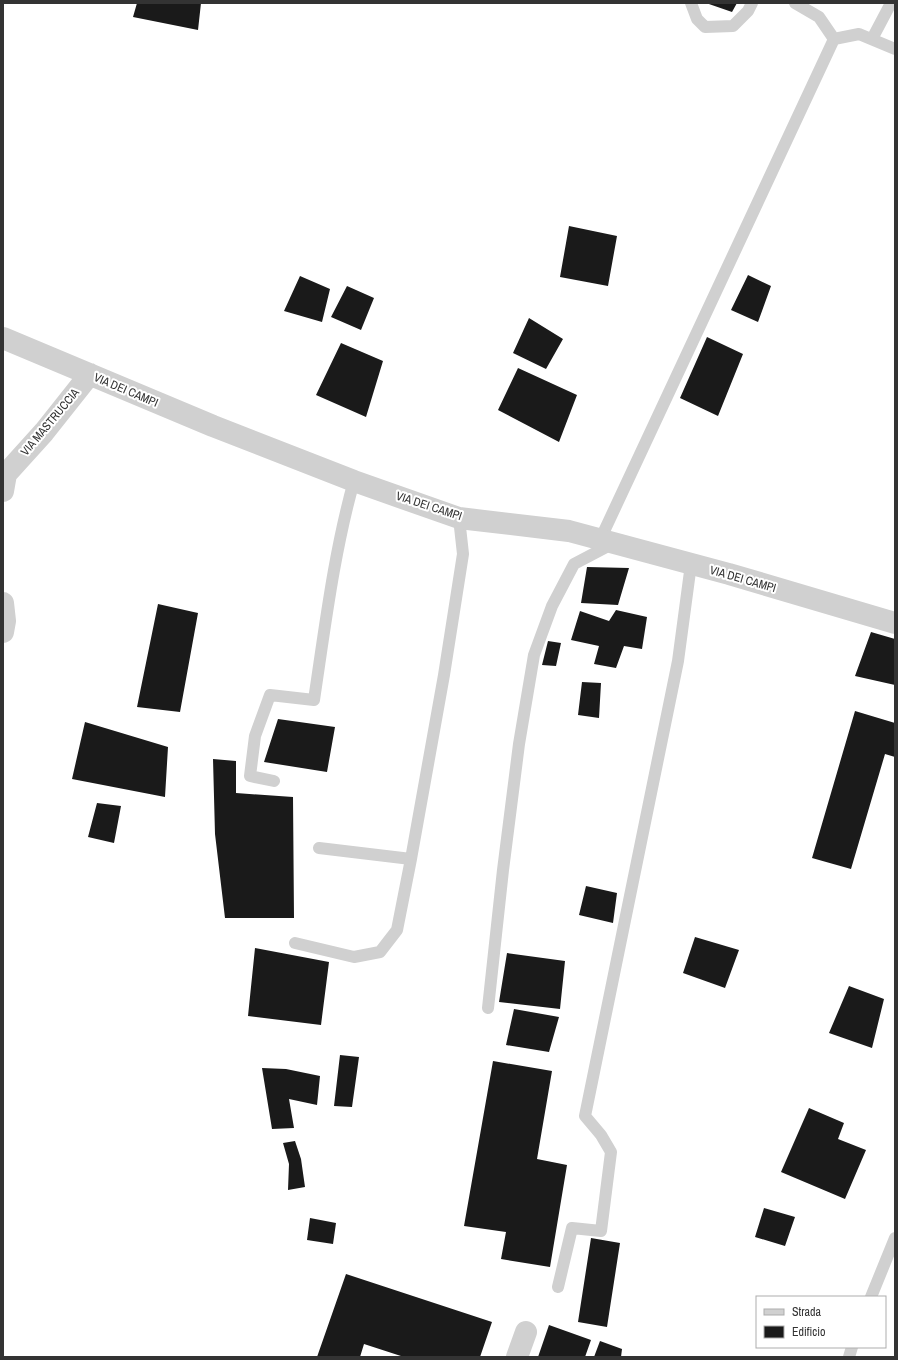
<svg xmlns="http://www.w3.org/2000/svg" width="898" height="1360" font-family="'Archivo Narrow',sans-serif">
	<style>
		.building { fill: #1a1a1a }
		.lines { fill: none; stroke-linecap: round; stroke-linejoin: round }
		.lane { stroke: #d0d0d0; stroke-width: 12 }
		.street { stroke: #d0d0d0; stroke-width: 22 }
		.labels { text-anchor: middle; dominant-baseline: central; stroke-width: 4; stroke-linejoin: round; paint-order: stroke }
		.street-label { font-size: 12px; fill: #333; stroke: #fff }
	</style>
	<rect width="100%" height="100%" fill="#fff"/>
	<path class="building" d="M137 3H201L198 30 133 17Z
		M706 3H737L732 12Z
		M569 226 617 236 608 286 560 277Z
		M748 275 771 286 758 322 731 310Z
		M300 276 330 289 322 322 284 311Z
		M347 286 374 298 361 330 331 317Z
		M529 318 563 339 546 369 513 353Z
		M707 337 743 354 718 416 680 398Z
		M341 343 383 361 366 417 316 395Z
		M518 368 577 395 559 442 498 410Z
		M587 567 629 568 618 605 581 603Z
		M158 604 198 613 180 712 137 707Z
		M616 610 647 617 642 649 624 646 616 668 594 664 599 646 571 640 580 611 609 621Z
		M871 632 895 639V685L855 676Z
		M548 641 561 643 556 666 542 665Z
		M582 682 601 683 599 718 578 715Z
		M855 711 895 723V757L885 754 851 869 812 858Z
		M278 719 335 727 327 772 264 762Z
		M85 722 168 747 165 797 72 779Z
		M213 759 236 761V793L293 797 294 918H225L215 834Z
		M97 803 121 806 114 843 88 837Z
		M586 886 617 893 613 923 579 915Z
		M695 937 739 950 725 988 683 973Z
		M255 948 329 962 321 1025 248 1016Z
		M507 953 565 961 560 1009 499 1002Z
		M849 986 884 999 872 1048 829 1033Z
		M514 1009 559 1017 549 1052 506 1045Z
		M340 1055 359 1057 352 1107 334 1106Z
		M493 1061 552 1071 537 1159 567 1165 550 1267 501 1259 506 1232 464 1226Z
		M262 1068 286 1069 320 1076 317 1105 289 1099 294 1128 272 1129Z
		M809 1108 844 1123 838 1139 866 1150 845 1199 781 1172Z
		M295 1141 301 1159 305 1187 288 1190 289 1164 283 1143Z
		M764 1208 795 1217 785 1246 755 1237Z
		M310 1218 336 1223 333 1244 307 1240Z
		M591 1238 620 1243 607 1327 578 1322Z
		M346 1274 492 1322 480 1357H404L364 1344 360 1357H317Z
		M549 1325 591 1340 585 1357H538Z
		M600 1341 622 1349 621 1357H594Z"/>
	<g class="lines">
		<path class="lane" d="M691 3 697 19 705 27 733 26 748 11 752 3
			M834 39 859 34 895 49
			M872 39 891 3
			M600 540 834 39 819 17 795 3
			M274 781 250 776 255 736 270 695 314 700C325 627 334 552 354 481
			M319 848 411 859 444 675 463 554 459 518
			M295 943 354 957 380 952 397 930 411 859
			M488 1008 503 870 519 744 534 655 552 606 574 564 614 543
			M558 1287 572 1228 601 1231 611 1152 601 1135 585 1116 678 661 691 564
			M871 1297 895 1238
			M849 1357 852 1347"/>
		<path class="street" d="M3 338 213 426 354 481 459 518 569 531 729 574 895 623
			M3 491 6 474 44 432 90 374
			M3 603 5 621 3 632
			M517 1357 526 1332"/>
	</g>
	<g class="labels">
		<g class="street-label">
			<text transform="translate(126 390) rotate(23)">VIA DEI CAMPI</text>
			<text transform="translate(50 422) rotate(-50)">VIA MASTRUCCIA</text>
			<text transform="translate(429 506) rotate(18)">VIA DEI CAMPI</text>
			<text transform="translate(743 579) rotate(16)">VIA DEI CAMPI</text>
		</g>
	</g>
	<rect width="898" height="1360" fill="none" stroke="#333333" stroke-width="8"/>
	<rect x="756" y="1296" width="130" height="52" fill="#ffffff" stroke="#adadad"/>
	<rect x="764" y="1309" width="20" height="6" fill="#d0d0d0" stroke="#adadad"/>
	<text x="792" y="1316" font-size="12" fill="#333333">Strada</text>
	<rect x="764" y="1326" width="20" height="12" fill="#1a1a1a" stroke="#adadad"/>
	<text x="792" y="1336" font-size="12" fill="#333333">Edificio</text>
</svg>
